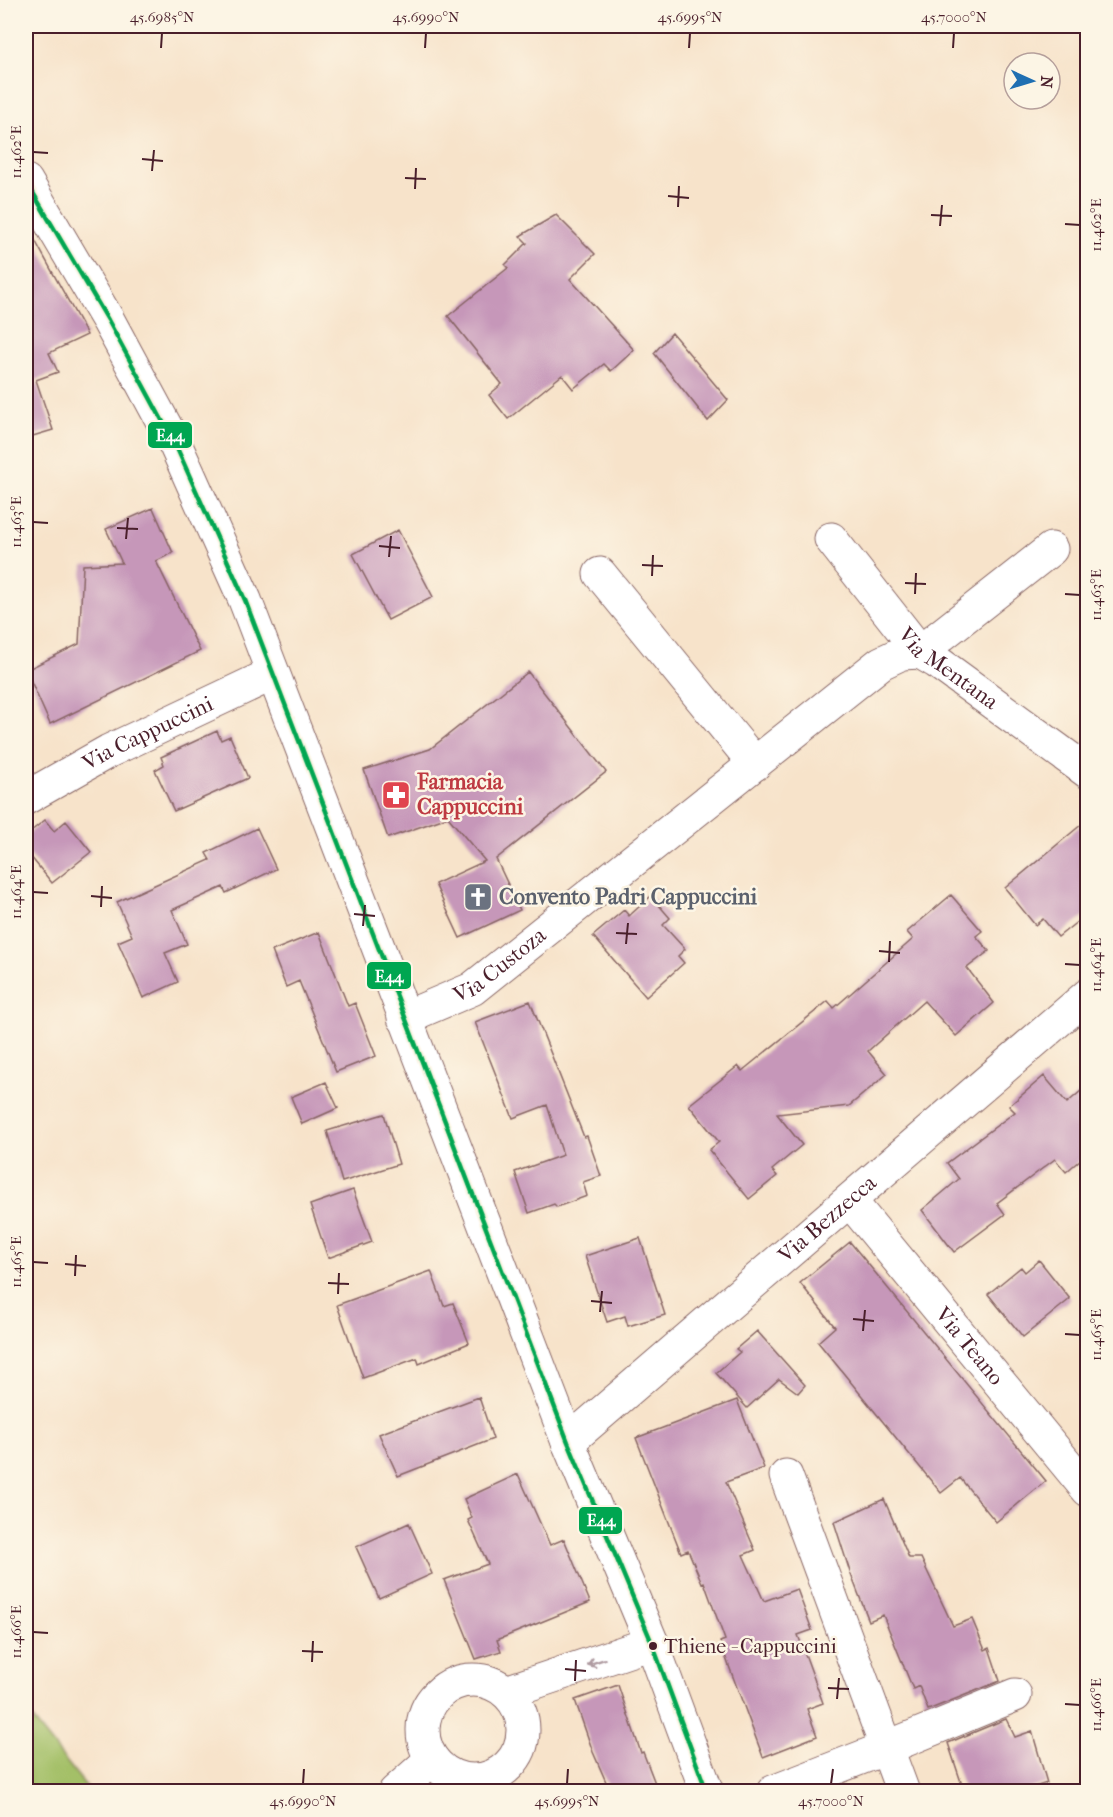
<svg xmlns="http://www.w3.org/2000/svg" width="1113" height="1817" font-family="'IM FELL French Canon',serif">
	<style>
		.green { fill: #a3bf66; stroke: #766f48; stroke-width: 1.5 }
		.building { fill: #c697b9 }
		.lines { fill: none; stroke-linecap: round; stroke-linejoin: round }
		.minor-casing { stroke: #876463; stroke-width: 35 }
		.major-casing { stroke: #876463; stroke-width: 35 }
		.minor { stroke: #fff; stroke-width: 33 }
		.major { stroke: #fff; stroke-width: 33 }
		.bus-1-casing { stroke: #fcf5e5; stroke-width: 9 }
		.bus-1 { stroke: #00a651; stroke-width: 4.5 }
		.oneway { stroke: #ae9aa0 }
		.ticks { fill: none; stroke: #4a1f2b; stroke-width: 2 }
		.bus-dot { fill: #4a1f2b; stroke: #fcf5e5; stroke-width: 2 }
		.labels { text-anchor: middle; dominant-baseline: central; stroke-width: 5; stroke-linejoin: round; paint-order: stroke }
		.bus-label { font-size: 20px; fill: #4a1f2b; stroke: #fcf5e5; text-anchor: start }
		.street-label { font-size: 22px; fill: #4a1f2b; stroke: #fcf5e5 }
		.health-label { font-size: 22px; font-weight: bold; fill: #be3a42; stroke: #fcf5e5; text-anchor: start }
		.worship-label { font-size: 22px; font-weight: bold; fill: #5b616d; stroke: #fcf5e5; text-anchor: start }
		.line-badge { stroke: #fcf5e5; stroke-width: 2 }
		.badge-label { font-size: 16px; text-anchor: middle; font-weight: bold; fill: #fff }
		.neatline { fill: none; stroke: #4a1f2b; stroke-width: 2 }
		.ticks-label { font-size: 15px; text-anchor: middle; fill: #4a1f2b }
	</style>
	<rect width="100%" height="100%" fill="#fcf5e5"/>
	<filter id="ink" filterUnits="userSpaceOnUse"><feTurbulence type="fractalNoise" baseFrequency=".0167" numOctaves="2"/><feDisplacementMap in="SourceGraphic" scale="12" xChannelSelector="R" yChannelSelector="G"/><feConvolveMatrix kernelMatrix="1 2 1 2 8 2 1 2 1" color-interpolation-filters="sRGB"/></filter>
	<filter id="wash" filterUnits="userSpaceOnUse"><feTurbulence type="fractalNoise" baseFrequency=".008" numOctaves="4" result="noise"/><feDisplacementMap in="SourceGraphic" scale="24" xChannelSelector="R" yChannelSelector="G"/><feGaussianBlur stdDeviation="1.35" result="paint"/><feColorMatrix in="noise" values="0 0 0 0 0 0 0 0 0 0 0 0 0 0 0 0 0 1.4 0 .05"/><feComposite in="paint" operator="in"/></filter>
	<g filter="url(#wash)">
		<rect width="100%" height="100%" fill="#f7e3ca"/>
		<path class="green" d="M26 1711 90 1791H26Z"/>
		<g id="blocks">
			<path class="building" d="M556 215 595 254 570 279 634 350 611 371 604 364 573 389 562 375 508 419 489 395 502 384 448 316 508 268 505 265 527 243 520 236Z
				M26 224 87 335 49 353 58 372 36 380 53 430 26 438Z
				M672 333 728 400 708 421 654 353Z
				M153 508 173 553 156 561 200 651 50 724 26 670 79 644 83 565 122 563 106 529Z
				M398 530 433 597 388 620 353 554Z
				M528 672 606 772 496 859 520 910 460 938 435 884 485 861 448 817 388 838 364 770 430 749Z
				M217 731 221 740 230 736 248 778 174 811 155 770 164 765 161 757Z
				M1088 819V913L1058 937 1043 919 1035 925 1005 888Z
				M45 820 54 831 66 821 91 852 52 883 26 851V835Z
				M257 828 276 869 226 893 223 887 172 910 187 944 165 953 178 982 143 998 118 942 132 936 117 902 210 860 206 853Z
				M951 895 982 931 976 936 989 951 967 968 994 1003 956 1036 924 1001 868 1051 887 1074 849 1106 777 1114 802 1145 772 1170 777 1176 749 1199 709 1150 719 1142 689 1105 738 1066 742 1071 828 1001 834 1008 913 939 907 932Z
				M651 896 670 918 663 925 685 949 678 956 684 963 646 997 593 936 624 910 629 916Z
				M319 932 348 1006 355 1003 376 1056 336 1072 299 981 286 987 272 951Z
				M530 1001 584 1137 587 1136 601 1176 583 1182 587 1196 557 1207 554 1204 529 1213 515 1172 563 1155 547 1105 513 1118 475 1022Z
				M1044 1076 1067 1103 1088 1085V1153L1066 1172 1055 1159 997 1203 1005 1214 954 1252 922 1210 959 1179 947 1163 1015 1112 1009 1106Z
				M326 1082 338 1108 302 1124 291 1097Z
				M384 1114 399 1164 342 1182 327 1131Z
				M353 1190 372 1242 328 1258 310 1205Z
				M640 1238 665 1315 628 1326 625 1316 607 1322 585 1256Z
				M850 1242 1046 1481 996 1522 960 1478 941 1493 818 1342 835 1327 800 1283Z
				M1039 1260 1070 1299 1023 1337 988 1294 1021 1267 1025 1272Z
				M431 1271 444 1306 453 1303 469 1343 419 1364 417 1358 363 1378 337 1305Z
				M757 1331 805 1385 798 1393 779 1379 747 1408 716 1373 740 1352 736 1349Z
				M479 1397 493 1439 398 1476 379 1434Z
				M737 1400 764 1468 726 1482 755 1550 743 1555 764 1601 797 1589 812 1630 798 1635 823 1703 807 1709 817 1736 763 1757 720 1642 725 1640 704 1582 702 1583 688 1550 681 1553 636 1438Z
				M518 1474 550 1545 564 1539 590 1602 497 1640 501 1651 476 1659 444 1580 488 1564 468 1520 472 1518 464 1499Z
				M884 1499 909 1558H921L953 1626 972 1619 985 1650 989 1648 1000 1681 928 1710 919 1686 913 1689 883 1615 869 1621 850 1572 834 1522Z
				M409 1523 432 1574 379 1598 356 1547Z
				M618 1685 641 1753 643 1752 658 1791H610L593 1752 575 1700Z
				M1006 1719 1015 1737 1032 1731 1047 1783 1022 1791H964L948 1743Z"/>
		</g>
	</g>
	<g filter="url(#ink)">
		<use href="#blocks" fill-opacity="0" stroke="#876463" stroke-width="1.5"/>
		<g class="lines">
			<g class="minor-casing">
				<g id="minor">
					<path id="s1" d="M831 539 920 652 937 662 1088 772"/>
					<path d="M600 574 755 764"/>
					<path id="s2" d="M26 798 109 751 272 674"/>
					<path id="s3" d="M404 1018 472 989 881 663 902 653 920 652 1051 549"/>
					<path id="s4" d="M850 1201 1088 1490"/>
					<path id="s5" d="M568 1442 1088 995"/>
					<path d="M786 1476 903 1792"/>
					<circle cx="473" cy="1730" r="50"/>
					<path d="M506 1692 652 1643"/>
					<path d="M395 1792 432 1759"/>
					<path d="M773 1792 886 1748 1015 1695"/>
				</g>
			</g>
			<g class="major-casing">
				<path id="major" d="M26 181 108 320 176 446 245 600 568 1442 652 1643 707 1792"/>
			</g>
			<use href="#minor" class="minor"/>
			<use href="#major" class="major"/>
			<g class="bus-1-casing">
				<path id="bus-1" d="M26 181 108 320 176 446 245 600 568 1442 652 1643 707 1792"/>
			</g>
			<use href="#bus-1" class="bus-1"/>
		</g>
		<defs><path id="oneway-shaft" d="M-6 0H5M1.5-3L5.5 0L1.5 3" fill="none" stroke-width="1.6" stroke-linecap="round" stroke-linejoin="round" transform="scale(1.5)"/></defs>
		<use class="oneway" href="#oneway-shaft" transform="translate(596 1662) rotate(162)"/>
	</g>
	<path class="ticks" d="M161 48 162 33M425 48 426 33M689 48 690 33M953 48 954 33M33 152 48 153M142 159 163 161M152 171 154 150M405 178 426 179M415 189 416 168M668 196 689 198M678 207 679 186M931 215 952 216M1065 224 1080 225M940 226 942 205M33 522 48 523M117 528 138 529M126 539 128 518M379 546 400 548M389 557 391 536M642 565 663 566M652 576 653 555M905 583 926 584M915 594 916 573M1065 594 1080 595M33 892 48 893M91 896 112 898M101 907 102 886M354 914 375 916M363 926 365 905M616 933 637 934M626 944 628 923M879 951 900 953M889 962 890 941M1065 964 1080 965M33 1262 48 1263M65 1264 86 1266M75 1276 76 1255M328 1283 349 1284M338 1294 339 1273M591 1301 612 1303M600 1312 602 1291M853 1319 874 1321M863 1331 865 1310M1065 1334 1080 1335M33 1632 48 1633M302 1651 323 1652M312 1662 313 1641M565 1669 586 1671M575 1681 576 1660M828 1688 849 1689M837 1699 839 1678M1065 1704 1080 1705M303 1784 304 1769M567 1784 568 1769M831 1784 833 1769"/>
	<defs>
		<g id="pharmacy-square" transform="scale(1.5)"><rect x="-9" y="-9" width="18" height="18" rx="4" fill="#e0444e" stroke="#fcf5e5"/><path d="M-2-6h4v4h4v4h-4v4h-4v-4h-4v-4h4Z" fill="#fff"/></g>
		<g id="church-square" transform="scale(1.5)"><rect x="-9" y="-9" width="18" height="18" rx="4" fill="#6b7280" stroke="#fcf5e5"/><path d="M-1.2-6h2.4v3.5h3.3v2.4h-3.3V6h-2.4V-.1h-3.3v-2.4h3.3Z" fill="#fff"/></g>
	</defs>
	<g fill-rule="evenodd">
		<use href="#pharmacy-square" x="396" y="795"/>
		<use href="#church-square" x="478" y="897"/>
	</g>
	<circle class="bus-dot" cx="653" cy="1646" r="5"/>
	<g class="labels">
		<g class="bus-label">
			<text x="664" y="1646">Thiene - Cappuccini</text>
		</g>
		<g class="street-label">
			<text stroke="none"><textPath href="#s1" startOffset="176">Via Mentana</textPath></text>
			<text stroke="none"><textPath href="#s2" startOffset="138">Via Cappuccini</textPath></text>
			<text stroke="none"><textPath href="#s3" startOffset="110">Via Custoza</textPath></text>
			<text stroke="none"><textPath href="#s5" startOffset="342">Via Bezzecca</textPath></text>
			<text stroke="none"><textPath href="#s4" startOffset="188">Via Teano</textPath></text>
		</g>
		<g class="health-label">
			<text x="417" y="782">Farmacia<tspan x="417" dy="25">Cappuccini</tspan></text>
		</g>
		<g class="worship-label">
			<text x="499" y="897">Convento Padri Cappuccini</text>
		</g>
	</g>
	<g class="line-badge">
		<rect x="147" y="421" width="46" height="28" rx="6" fill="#00a651"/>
		<rect x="366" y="961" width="46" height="29" rx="6" fill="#00a651"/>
		<rect x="578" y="1506" width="45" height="29" rx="6" fill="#00a651"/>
	</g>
	<g class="badge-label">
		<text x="170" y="441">E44</text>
		<text x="389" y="982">E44</text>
		<text x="601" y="1526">E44</text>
	</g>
	<rect width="1113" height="1817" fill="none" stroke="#fcf5e5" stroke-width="66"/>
	<g transform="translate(1032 81) rotate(94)"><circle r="28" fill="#fcf5e5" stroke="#b59f9b" stroke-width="1.5"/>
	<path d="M0-4.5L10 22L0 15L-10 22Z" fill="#1f6fb2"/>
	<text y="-9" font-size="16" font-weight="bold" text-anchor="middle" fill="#4a1f2b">N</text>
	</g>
	<rect x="33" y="33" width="1047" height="1751" class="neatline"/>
	<g class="ticks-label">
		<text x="162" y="22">45.6985°N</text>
		<text x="426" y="22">45.6990°N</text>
		<text x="690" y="22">45.6995°N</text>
		<text x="954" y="22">45.7000°N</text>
		<text transform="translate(16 152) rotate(-90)" y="5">11.462°E</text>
		<text transform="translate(1096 225) rotate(-90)" y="5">11.462°E</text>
		<text transform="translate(16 522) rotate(-90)" y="5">11.463°E</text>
		<text transform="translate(1096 595) rotate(-90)" y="5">11.463°E</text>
		<text transform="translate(16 892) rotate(-90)" y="5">11.464°E</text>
		<text transform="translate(1096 965) rotate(-90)" y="5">11.464°E</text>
		<text transform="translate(16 1262) rotate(-90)" y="5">11.465°E</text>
		<text transform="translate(1096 1335) rotate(-90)" y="5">11.465°E</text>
		<text transform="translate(16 1632) rotate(-90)" y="5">11.466°E</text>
		<text transform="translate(1096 1705) rotate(-90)" y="5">11.466°E</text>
		<text x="303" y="1806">45.6990°N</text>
		<text x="567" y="1806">45.6995°N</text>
		<text x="831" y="1806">45.7000°N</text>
	</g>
</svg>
